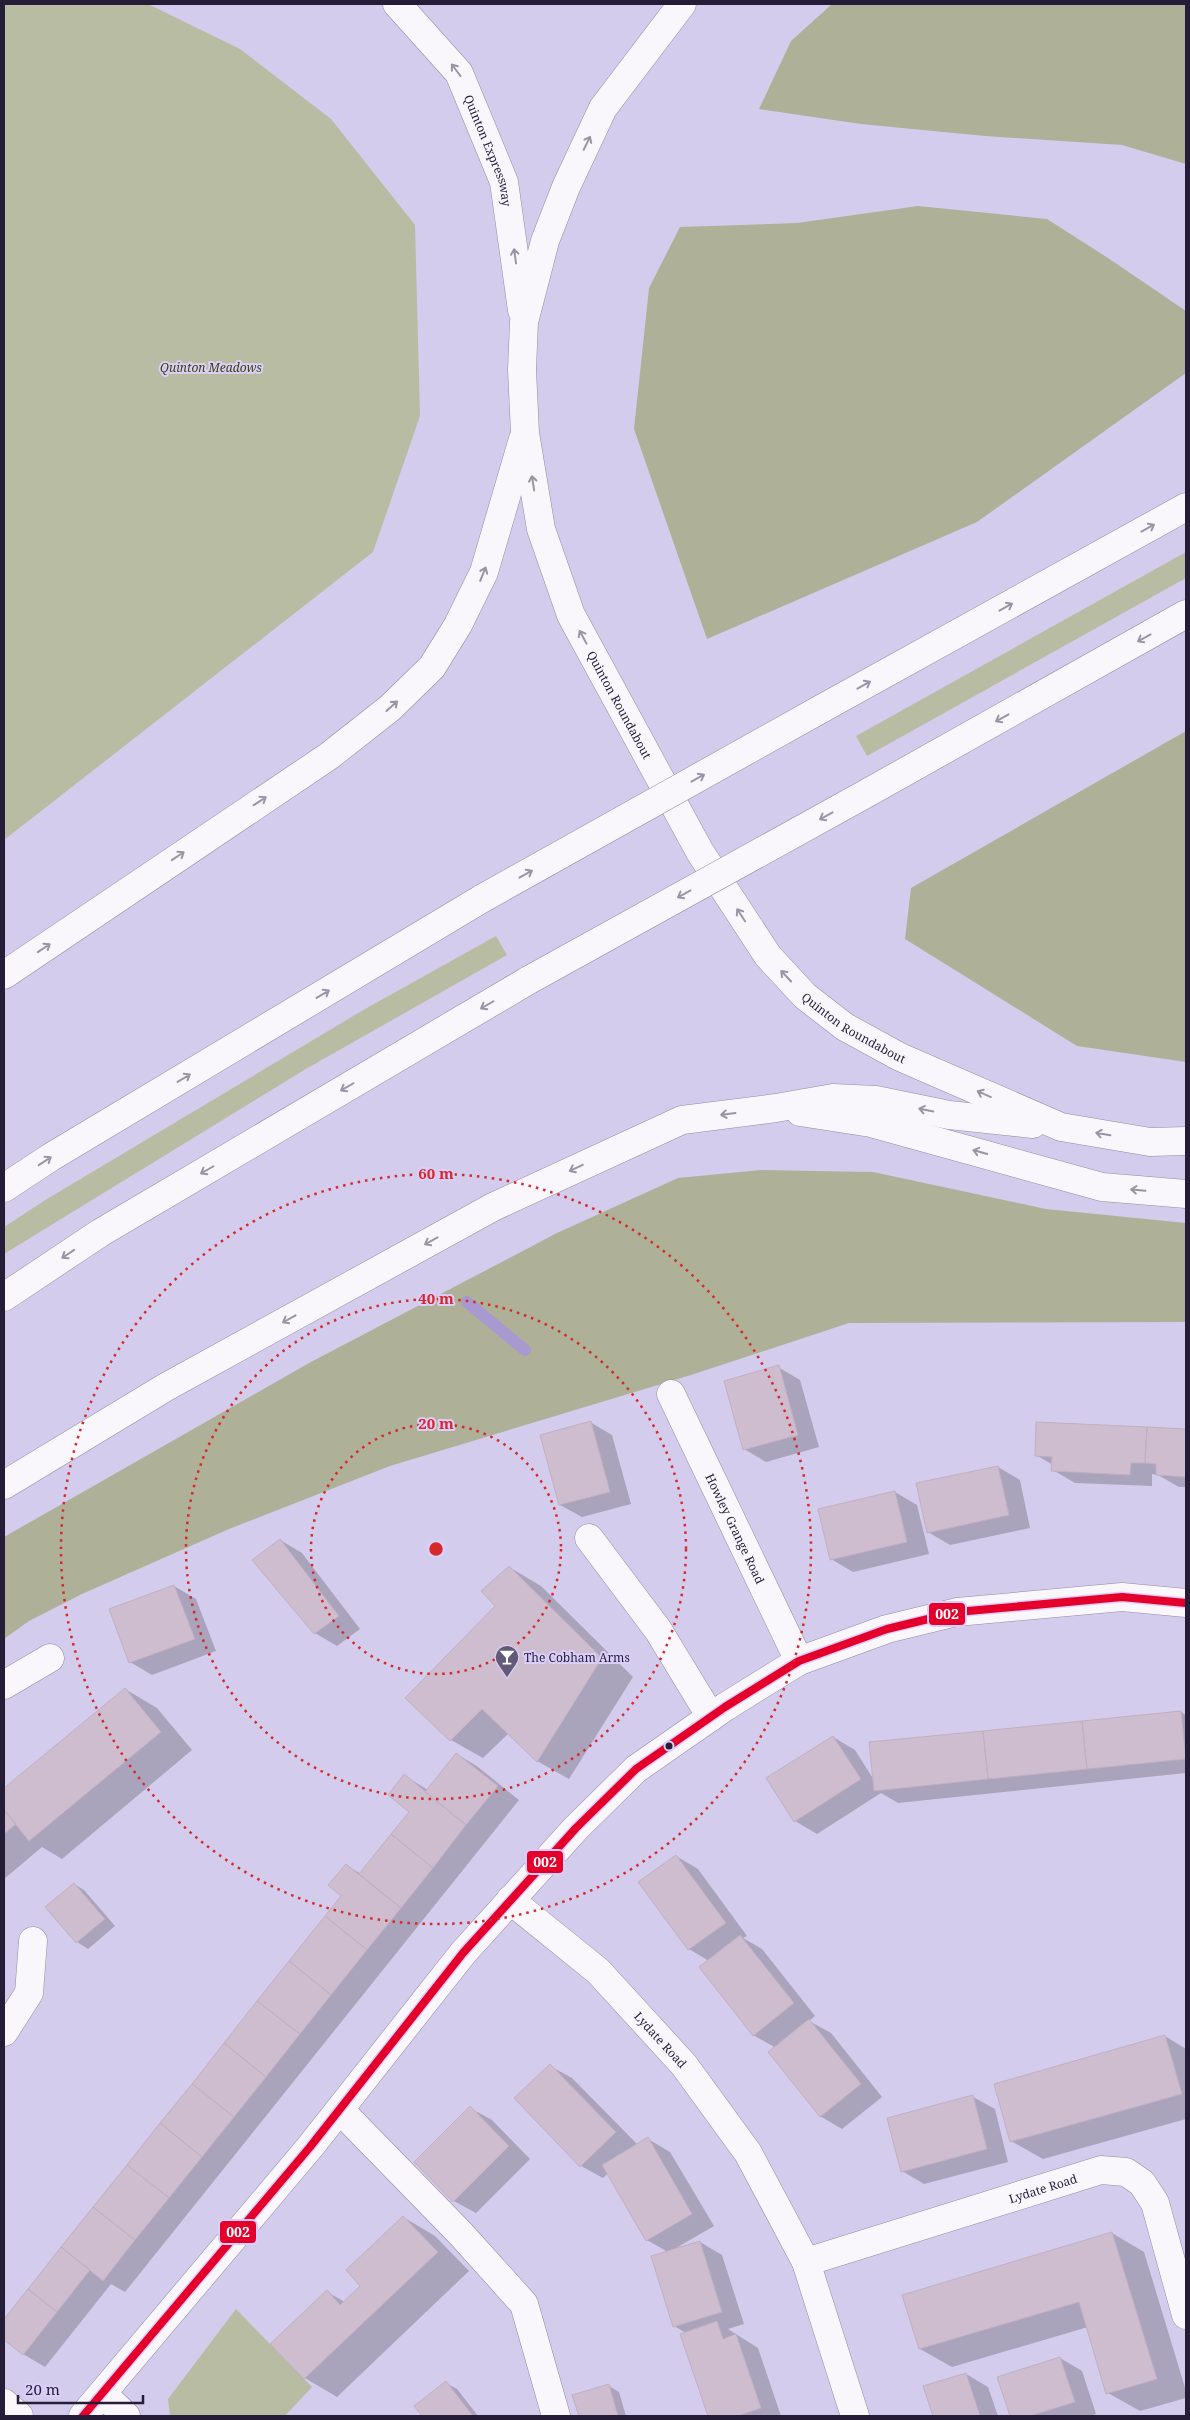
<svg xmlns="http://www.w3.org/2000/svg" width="1190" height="2420" font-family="'Noto Serif',serif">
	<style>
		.green { fill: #b8bca2 }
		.forest { fill: #aeb198 }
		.shadow { fill: #0003 }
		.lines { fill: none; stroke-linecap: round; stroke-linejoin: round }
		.stream { stroke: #a999d1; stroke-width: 12 }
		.building { fill: #cebccf; stroke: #c1afc3 }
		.minor-casing { stroke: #918aa4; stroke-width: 29 }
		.highway-casing { stroke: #918aa4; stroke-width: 29 }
		.minor { stroke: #f9f7fc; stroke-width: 28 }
		.highway { stroke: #f9f7fc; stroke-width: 28 }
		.highway-bridge-casing { stroke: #918aa4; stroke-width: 29; stroke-linecap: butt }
		.highway-bridge { stroke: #f9f7fc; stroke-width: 28 }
		.bus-1-casing { stroke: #dacffb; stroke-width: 11 }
		.bus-1 { stroke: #e4002b; stroke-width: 8 }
		.oneway { stroke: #9a95a4 }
		.ring { fill: none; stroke: #d62828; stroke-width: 2.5; stroke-dasharray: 2.5 5 }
		.bus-dot { fill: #251d38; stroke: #dacffb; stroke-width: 2 }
		.labels { text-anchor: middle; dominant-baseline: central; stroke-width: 4; stroke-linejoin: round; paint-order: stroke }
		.street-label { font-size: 12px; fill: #251d38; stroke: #dacffb }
		.park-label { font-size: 12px; font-style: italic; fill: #394007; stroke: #dacffb }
		.poi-label { font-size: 12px; fill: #251d38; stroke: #dacffb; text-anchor: start }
		.centre { fill: #d62828; stroke: #dacffb; stroke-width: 2.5 }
		.ring-label { font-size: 15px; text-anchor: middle; font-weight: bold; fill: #d62828; stroke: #dacffb; stroke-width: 4; stroke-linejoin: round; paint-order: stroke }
		.line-badge { stroke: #dacffb; stroke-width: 2 }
		.badge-label { font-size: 14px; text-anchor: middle; font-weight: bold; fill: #fff }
	</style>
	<rect width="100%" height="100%" fill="#d4ccec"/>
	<path class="green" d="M4 4H148L240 49 331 119 415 225 420 416 373 552 4 840Z
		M1186 552V578L867 756 856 736Z
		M496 936 507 955 304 1070 4 1254V1227L47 1199 365 1009Z
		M236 2309 312 2387 285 2416H170L168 2399Z"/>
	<path class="forest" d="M832 4H1186V164L1122 145 985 136 861 124 759 109 791 41Z
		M918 206 1047 219 1108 258 1186 311V373L977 522 707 639 634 429 649 288 680 227 797 223Z
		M1186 731V1062L1077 1046 905 939 911 888Z
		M761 1170 873 1172 1046 1209 1186 1223V1322L849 1323 691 1375 390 1466 229 1529 82 1594 29 1621 4 1639V1537L309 1363 557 1233 678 1178Z"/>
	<path class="shadow" d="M778 1367 800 1380 819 1447 766 1462 744 1449Z
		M590 1422 612 1435 631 1504 582 1517 560 1505Z
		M1038 1424 1186 1430V1487H1179L1158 1475 1152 1474V1486L1075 1483 1053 1470V1465L1036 1455Z
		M998 1467 1020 1480 1030 1528 950 1545 928 1532Z
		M895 1492 917 1505 929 1554 853 1572 831 1559Z
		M280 1540 302 1553 360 1629 337 1646 315 1633Z
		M509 1567 541 1586 633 1677 569 1779 537 1761 509 1733 483 1758 451 1740Z
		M174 1586 196 1599 216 1651 152 1675 130 1662Z
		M125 1689 157 1708 192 1750 62 1859 42 1847 4 1879V1790Z
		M1181 1712 1186 1715V1773L898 1803 881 1793 817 1834 795 1821 833 1737 855 1750 874 1780Z
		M457 1754 478 1767 519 1800 125 2292 111 2284 45 2367 23 2354 4 2339V2321L343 1896 346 1865 361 1874 411 1812 405 1776 428 1790Z
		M676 1856 698 1869 747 1936 743 1938 762 1949 815 2016 809 2021 831 2033 882 2097 842 2129 820 2116 776 2048 753 2035 709 1961 689 1949Z
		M74 1884 84 1890 115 1926 88 1949 77 1942 47 1907Z
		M1165 2036 1186 2049V2119L1043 2159 1011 2141Z
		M550 2066 572 2078 638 2145 648 2139 670 2152 714 2226 676 2248 700 2242 722 2255 744 2324 728 2329 758 2348 781 2416H709L682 2335 686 2333 674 2326 668 2252 647 2240 608 2173 603 2178 581 2166Z
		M973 2097 995 2109 1008 2162 924 2184 902 2171Z
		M470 2108 492 2120 530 2159 476 2213 454 2201Z
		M403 2217 435 2236 469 2271 337 2397 305 2378 272 2344 327 2292 345 2302 362 2286Z
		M1112 2233 1144 2252 1186 2391V2398L1140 2411 1108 2393 1088 2327 952 2367 920 2349Z
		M1060 2358 1082 2371 1096 2414 1090 2416H1011L999 2378Z
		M966 2374 988 2387 998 2416H934L925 2387Z
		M446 2383 457 2389 478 2416H423L416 2406Z
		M609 2386 619 2392 626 2416H580L574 2395Z"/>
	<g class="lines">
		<path class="stream" d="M467 1302 525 1350"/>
	</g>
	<path class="building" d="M779 1365 798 1435 743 1450 724 1381Z
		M591 1421 610 1492 559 1505 540 1435Z
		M1036 1422 1147 1427 1145 1463H1131L1130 1475 1051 1471 1052 1457 1035 1456Z
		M1147 1427 1186 1429V1477L1156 1475V1464L1145 1463Z
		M998 1466 1009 1515 927 1533 916 1483Z
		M895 1491 907 1542 830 1560 818 1509Z
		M280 1539 339 1616 314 1634 252 1560Z
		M509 1566 602 1658 537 1762 482 1709 450 1741 405 1698 495 1606 481 1591Z
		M174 1585 195 1639 129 1663 109 1609Z
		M125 1688 161 1732 29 1841 4 1810V1788Z
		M1181 1711 1186 1759 1087 1769 1082 1721Z
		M1082 1721 1087 1769 988 1779 983 1731Z
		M983 1731 988 1779 874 1791 869 1742Z
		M833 1736 861 1779 794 1822 766 1778Z
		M456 1753 498 1786 466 1825 425 1792Z
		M404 1774 466 1825 433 1868 391 1834 409 1812 388 1795Z
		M4 1810 16 1824 4 1834Z
		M391 1834 433 1868 401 1908 359 1874Z
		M676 1855 726 1923 688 1950 638 1882Z
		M346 1864 401 1908 367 1950 325 1916 341 1896 328 1885Z
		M74 1883 105 1919 76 1943 45 1907Z
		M325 1916 367 1950 331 1995 289 1961Z
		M740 1935 794 2003 753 2036 699 1967Z
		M289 1961 331 1995 300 2034 257 2001Z
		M257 2001 300 2034 266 2077 224 2043Z
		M809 2019 861 2084 820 2117 768 2052Z
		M1165 2035 1182 2094 1010 2142 994 2084Z
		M224 2043 266 2077 234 2117 192 2084Z
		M550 2064 616 2132 580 2167 514 2098Z
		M192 2084 234 2117 202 2157 160 2123Z
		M973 2095 987 2149 901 2172 887 2118Z
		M470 2106 509 2146 453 2202 414 2162Z
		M160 2123 202 2157 169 2198 127 2165Z
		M648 2137 692 2214 646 2241 602 2165Z
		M127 2165 169 2198 135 2240 93 2207Z
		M93 2207 135 2240 103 2281 61 2247Z
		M403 2216 438 2252 304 2379 270 2344 327 2290 340 2305 360 2286 346 2270Z
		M1112 2232 1157 2379 1106 2394 1079 2302 919 2349 902 2295Z
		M700 2241 722 2312 673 2327 651 2256Z
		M61 2247 90 2270 57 2312 28 2289Z
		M28 2289 57 2312 23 2355 4 2340V2319Z
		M717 2321 723 2339 736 2334 761 2408 738 2416H708L680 2334Z
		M1060 2357 1075 2402 1030 2416H1010L997 2377Z
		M966 2373 980 2416H933L923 2386Z
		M446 2381 473 2416H422L414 2406Z
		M609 2384 618 2416H579L572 2395Z"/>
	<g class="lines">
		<g class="minor-casing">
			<g id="minor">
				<path id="s1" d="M671 1394 799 1661"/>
				<path d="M589 1538 658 1630 711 1717"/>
				<path d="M4 1685 50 1658"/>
				<path id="s2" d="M510 1900 598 1971 684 2065 748 2153 806 2262 855 2416"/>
				<path d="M4 2032 29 1993 33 1941"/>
				<path d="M340 2110 460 2233 524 2304 556 2416"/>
				<path id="s3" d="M806 2262 1101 2170 1126 2172 1142 2183 1155 2203 1186 2315"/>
				<path d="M103 2394 126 2416"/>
				<path d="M4 2403 19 2416"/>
				<path d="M83 2416 310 2147 463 1953 576 1828 636 1769 725 1707 799 1661 887 1629 957 1612 1122 1597 1186 1603"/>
			</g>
		</g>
		<g class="highway-casing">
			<g id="highway">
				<path id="s4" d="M397 4 459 73 504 182 522 310"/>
				<path id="s5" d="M682 4 603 108 566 187 545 241 524 322 522 370 525 433 541 529 571 615 700 852 768 956 805 996 845 1027 900 1057 1061 1127 1150 1142 1186 1141"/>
				<path d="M821 709 1186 507"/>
				<path d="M869 792 1186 614"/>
				<path d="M4 975 329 756 390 708 432 667 458 625 484 572 523 439"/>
				<path d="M800 1112 871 1123 1102 1187 1186 1194"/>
				<path d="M4 1188 51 1157 483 898"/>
				<path d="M4 1297 100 1233 529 980"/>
				<path d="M4 1485 166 1387 493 1207 682 1120 776 1108 833 1098 876 1100 949 1115 1033 1124"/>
			</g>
		</g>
		<use href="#minor" class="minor"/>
		<use href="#highway" class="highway"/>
		<g class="highway-bridge-casing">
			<path id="highway-bridge" d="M483 898 821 709
				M529 980 869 792"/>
		</g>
		<use href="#highway-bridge" class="highway-bridge"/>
		<g class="bus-1-casing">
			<path id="bus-1" d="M83 2416 310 2147 463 1953 576 1828 636 1769 725 1707 799 1661 887 1629 957 1612 1122 1597 1186 1603"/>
		</g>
		<use href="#bus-1" class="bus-1"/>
	</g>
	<defs><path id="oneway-shaft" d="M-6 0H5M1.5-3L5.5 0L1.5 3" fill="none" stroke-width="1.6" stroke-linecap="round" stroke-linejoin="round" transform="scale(1.25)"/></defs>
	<g class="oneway">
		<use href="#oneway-shaft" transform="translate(456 70) rotate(-127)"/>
		<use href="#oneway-shaft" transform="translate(587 143) rotate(-64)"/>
		<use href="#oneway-shaft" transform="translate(515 256) rotate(-98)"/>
		<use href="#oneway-shaft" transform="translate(533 483) rotate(-99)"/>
		<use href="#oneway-shaft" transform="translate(1148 528) rotate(-29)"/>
		<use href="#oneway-shaft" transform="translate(483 574) rotate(-68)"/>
		<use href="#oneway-shaft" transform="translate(1006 607) rotate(-29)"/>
		<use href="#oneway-shaft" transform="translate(583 637) rotate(-118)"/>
		<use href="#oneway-shaft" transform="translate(1144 638) rotate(151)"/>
		<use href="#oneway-shaft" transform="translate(864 685) rotate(-29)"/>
		<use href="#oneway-shaft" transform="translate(392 706) rotate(-42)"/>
		<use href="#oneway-shaft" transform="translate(1002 718) rotate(151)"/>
		<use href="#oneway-shaft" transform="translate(698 778) rotate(-29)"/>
		<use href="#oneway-shaft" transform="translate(260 801) rotate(-33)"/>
		<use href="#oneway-shaft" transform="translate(826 816) rotate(151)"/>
		<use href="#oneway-shaft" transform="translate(178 856) rotate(-34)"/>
		<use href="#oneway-shaft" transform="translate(526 874) rotate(-29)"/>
		<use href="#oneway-shaft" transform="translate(684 894) rotate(151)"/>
		<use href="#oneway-shaft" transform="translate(741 915) rotate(-123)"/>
		<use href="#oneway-shaft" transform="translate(44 948) rotate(-34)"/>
		<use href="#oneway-shaft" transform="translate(786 976) rotate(-133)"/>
		<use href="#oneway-shaft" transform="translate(323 994) rotate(-31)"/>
		<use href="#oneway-shaft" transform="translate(487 1005) rotate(150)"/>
		<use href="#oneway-shaft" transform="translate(184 1078) rotate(-31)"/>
		<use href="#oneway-shaft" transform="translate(347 1087) rotate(150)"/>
		<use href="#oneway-shaft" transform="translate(984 1094) rotate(-156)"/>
		<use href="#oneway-shaft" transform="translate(926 1110) rotate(-168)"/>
		<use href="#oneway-shaft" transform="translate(728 1114) rotate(173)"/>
		<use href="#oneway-shaft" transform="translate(1103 1134) rotate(-170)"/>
		<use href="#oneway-shaft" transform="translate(980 1152) rotate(-164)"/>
		<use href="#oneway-shaft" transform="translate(45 1161) rotate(-33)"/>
		<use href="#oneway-shaft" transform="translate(576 1168) rotate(155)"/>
		<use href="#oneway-shaft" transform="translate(207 1170) rotate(150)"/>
		<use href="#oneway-shaft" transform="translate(1138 1190) rotate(-175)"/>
		<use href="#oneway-shaft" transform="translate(431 1241) rotate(151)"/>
		<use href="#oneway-shaft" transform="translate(68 1254) rotate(146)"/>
		<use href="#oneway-shaft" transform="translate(289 1319) rotate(151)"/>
	</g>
	<g class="ring">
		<circle cx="436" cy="1549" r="125"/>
		<circle cx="436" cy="1549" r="250"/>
		<circle cx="436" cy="1549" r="375"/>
	</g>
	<defs>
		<g id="bar-pin" transform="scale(1.25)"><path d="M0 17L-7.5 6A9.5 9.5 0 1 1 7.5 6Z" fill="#625a77" stroke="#dacffb"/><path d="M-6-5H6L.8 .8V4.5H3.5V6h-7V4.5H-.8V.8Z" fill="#fff"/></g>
	</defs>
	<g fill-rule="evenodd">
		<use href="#bar-pin" x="507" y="1657"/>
	</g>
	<circle class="bus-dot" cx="669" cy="1746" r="4.5"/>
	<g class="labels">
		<g class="street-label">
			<text stroke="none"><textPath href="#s4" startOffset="176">Quinton Expressway</textPath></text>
			<text stroke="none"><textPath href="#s5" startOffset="761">Quinton Roundabout</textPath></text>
			<text stroke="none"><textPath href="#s5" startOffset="1166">Quinton Roundabout</textPath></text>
			<text stroke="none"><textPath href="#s1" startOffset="149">Howley Grange Road</textPath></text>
			<text stroke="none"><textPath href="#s2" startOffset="206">Lydate Road</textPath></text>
			<text stroke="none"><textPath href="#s3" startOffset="248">Lydate Road</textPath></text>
		</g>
		<g class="park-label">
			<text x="211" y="367">Quinton Meadows</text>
		</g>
		<g class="poi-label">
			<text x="524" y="1657">The Cobham Arms</text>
		</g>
	</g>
	<circle cx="436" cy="1549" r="8" class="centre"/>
	<g class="ring-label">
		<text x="436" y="1179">60 m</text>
		<text x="436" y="1304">40 m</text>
		<text x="436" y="1429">20 m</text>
	</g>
	<g class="line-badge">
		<rect x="928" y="1602" width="38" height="24" rx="5" fill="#e4002b"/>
		<rect x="526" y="1850" width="38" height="24" rx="5" fill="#e4002b"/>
		<rect x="219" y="2220" width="38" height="24" rx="5" fill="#e4002b"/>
	</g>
	<g class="badge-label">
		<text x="947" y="1619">002</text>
		<text x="545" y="1867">002</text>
		<text x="238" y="2237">002</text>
	</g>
	<rect width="1190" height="2420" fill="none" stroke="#251d38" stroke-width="10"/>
	<path d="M18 2395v8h125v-8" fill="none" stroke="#251d38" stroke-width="2.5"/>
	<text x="25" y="2395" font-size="15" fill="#251d38" stroke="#dacffb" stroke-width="4" paint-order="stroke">20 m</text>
</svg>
